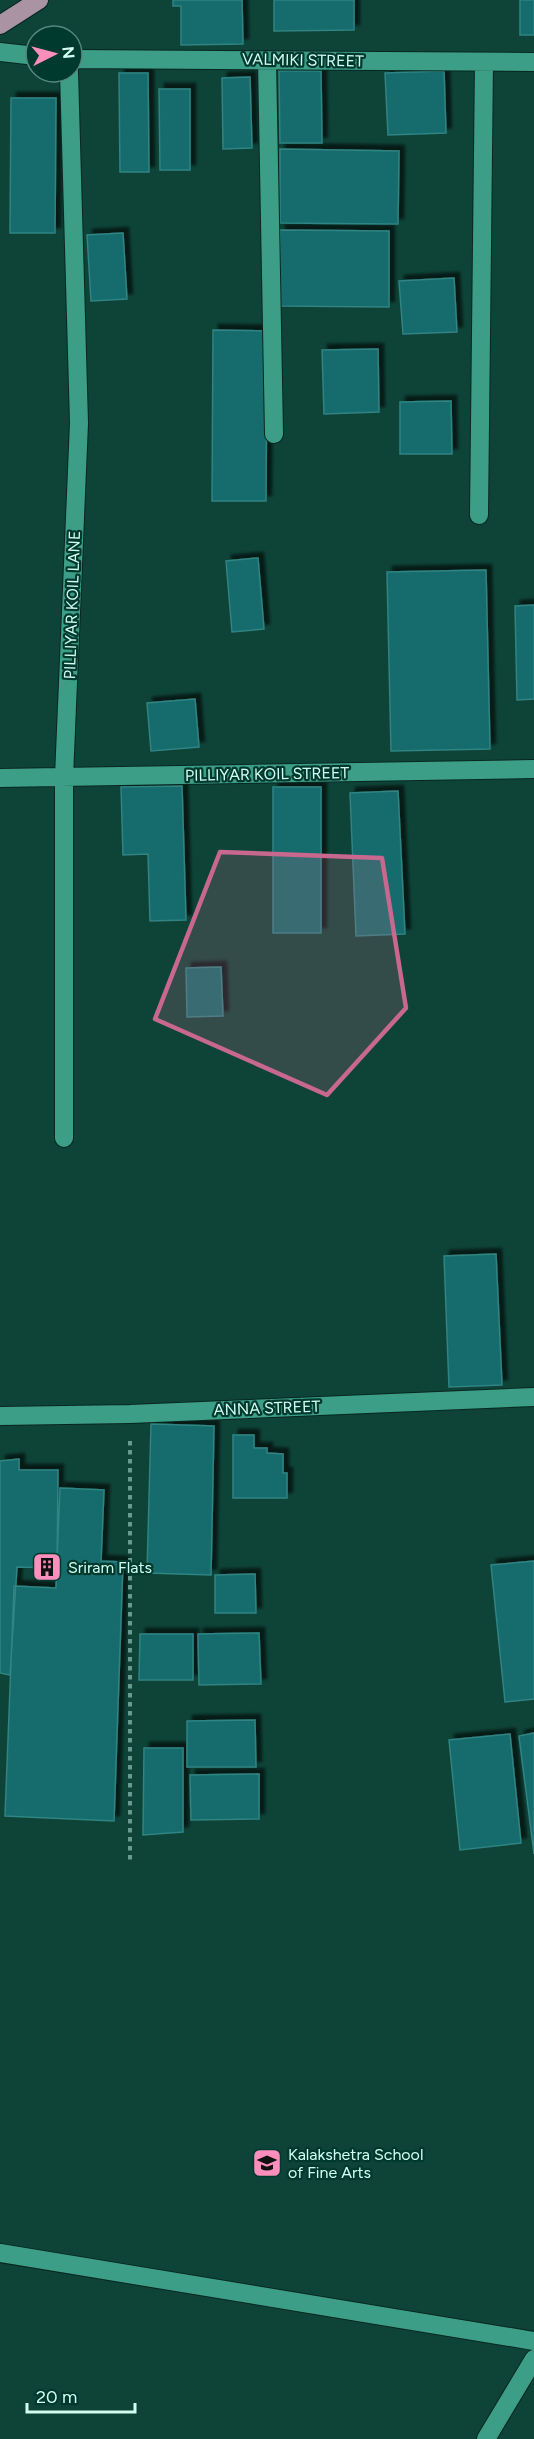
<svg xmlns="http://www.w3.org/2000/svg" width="534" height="2439" font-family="Figtree,sans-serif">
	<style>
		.building { fill: #126c6c; stroke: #318382; stroke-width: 1.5; filter: url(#shadow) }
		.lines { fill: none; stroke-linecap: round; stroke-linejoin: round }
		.minor-casing { stroke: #082720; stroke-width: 20 }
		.major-casing { stroke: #082720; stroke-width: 20 }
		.path { stroke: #689a8d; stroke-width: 4; stroke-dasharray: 4.5 4.5; stroke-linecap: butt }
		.minor { stroke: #3d9e87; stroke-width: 18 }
		.major { stroke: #aa94a4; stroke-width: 18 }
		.marked { fill: #c8688f; fill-opacity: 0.2; stroke: #c8688f; stroke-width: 4.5; stroke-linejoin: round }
		.labels { text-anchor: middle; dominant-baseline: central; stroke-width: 4.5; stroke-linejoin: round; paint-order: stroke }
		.street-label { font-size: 16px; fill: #d2fef0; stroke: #00392e }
		.poi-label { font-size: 16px; fill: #d2fef0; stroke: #00392e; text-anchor: start }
	</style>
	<defs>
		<filter id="shadow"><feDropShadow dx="5.5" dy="-5.5" stdDeviation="1.5" flood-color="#0009"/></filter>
	</defs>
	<rect width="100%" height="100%" fill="#0e4438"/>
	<path class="building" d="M173 0H242L243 44 181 45V6H173Z
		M274 0H354V30L274 31Z
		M520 0H534V35H520Z
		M279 71H321L322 143H280Z
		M444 71 446 133 388 135 385 73Z
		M119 73H148L149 172H120Z
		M250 77 252 148 223 149 222 78Z
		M159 89H190V170H160Z
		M11 98H56L55 233H10Z
		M280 149 399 151 398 224 280 223Z
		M280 230 389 231V307L280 306Z
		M123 233 127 299 91 301 87 235Z
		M454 278 457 332 403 334 399 281Z
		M213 330 267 331 266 501H212Z
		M378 349 379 412 324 414 322 350Z
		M451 401 452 454H400V402Z
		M258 558 264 629 232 632 226 561Z
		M486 570 490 749 391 751 387 572Z
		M534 605V699L517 700 515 606Z
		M195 699 199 747 151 751 147 703Z
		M182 786 186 920 150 921 148 854 123 855 121 787Z
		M273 787H321V933H273Z
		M398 791 405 934 356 936 350 793Z
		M221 967 223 1016 187 1017 186 968Z
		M496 1254 502 1385 449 1387 444 1256Z
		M151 1424 214 1426 211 1575 147 1573Z
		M233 1435H254V1448H267V1453L283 1454V1473H287V1498H233Z
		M19 1459V1470H58L57 1568 17 1567 10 1675 0 1673V1461Z
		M60 1488 104 1490 101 1561 123 1562 114 1821 5 1816 14 1586 56 1588Z
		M534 1561V1699L505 1702 491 1565Z
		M255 1574 256 1613H215V1575Z
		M259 1633 261 1684 199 1685 198 1634Z
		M140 1634H193V1680H139Z
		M255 1720 256 1767H187V1721Z
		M534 1733V1854L519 1736Z
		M510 1734 521 1843 460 1850 449 1740Z
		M144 1748H183V1832L143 1835Z
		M259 1774V1819L191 1820 190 1775Z"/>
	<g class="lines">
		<g class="minor-casing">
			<path id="minor" d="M0 52 36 56
				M72 59 534 62
				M267 60 274 434
				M479 515 484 62
				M0 778 534 769
				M64 1138V777L79 423 69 72
				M0 1416 130 1414 534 1397
				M0 2253 534 2341
				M486 2439 534 2359"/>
		</g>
		<g class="major-casing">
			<path id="major" d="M0 25 39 0"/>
		</g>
		<path class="path" d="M130 1441V1860"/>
		<use href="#minor" class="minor"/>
		<use href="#major" class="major"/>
	</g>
	<path class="marked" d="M220 852 382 858 406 1008 327 1095 155 1019Z"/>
	<defs>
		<g id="building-square" transform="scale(1.5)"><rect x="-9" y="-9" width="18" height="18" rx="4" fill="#fe8ebc" stroke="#00392e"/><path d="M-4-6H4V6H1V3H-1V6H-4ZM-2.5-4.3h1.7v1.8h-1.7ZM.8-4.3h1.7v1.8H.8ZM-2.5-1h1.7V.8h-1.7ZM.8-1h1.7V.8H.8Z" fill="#111"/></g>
		<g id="university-square" transform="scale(1.5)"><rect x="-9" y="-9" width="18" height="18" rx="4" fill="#fe8ebc" stroke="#00392e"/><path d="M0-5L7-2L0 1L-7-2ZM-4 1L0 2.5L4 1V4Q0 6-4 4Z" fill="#111"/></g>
	</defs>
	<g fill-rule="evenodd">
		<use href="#building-square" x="47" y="1567"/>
		<use href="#university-square" x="267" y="2163"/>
	</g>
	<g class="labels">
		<g class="street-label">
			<text transform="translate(303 60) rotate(1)">VALMIKI STREET</text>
			<text transform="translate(72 605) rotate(-88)">PILLIYAR KOIL LANE</text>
			<text transform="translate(267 774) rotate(-1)">PILLIYAR KOIL STREET</text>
			<text transform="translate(267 1408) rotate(-2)">ANNA STREET</text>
		</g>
		<g class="poi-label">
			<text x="68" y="1567">Sriram Flats</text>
			<text x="288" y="2154">Kalakshetra School<tspan x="288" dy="18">of Fine Arts</tspan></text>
		</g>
	</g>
	<g transform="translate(54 54) rotate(84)"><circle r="28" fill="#00392e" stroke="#54887c" stroke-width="1.5"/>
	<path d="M0-4.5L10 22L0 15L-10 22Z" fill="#fe8ebc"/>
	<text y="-9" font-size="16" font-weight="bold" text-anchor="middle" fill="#d2fef0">N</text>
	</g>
	<path d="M27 2403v9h108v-9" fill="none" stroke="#d2fef0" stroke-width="3"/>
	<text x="36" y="2403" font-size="18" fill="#d2fef0" stroke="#00392e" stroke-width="4.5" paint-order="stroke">20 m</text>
</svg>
